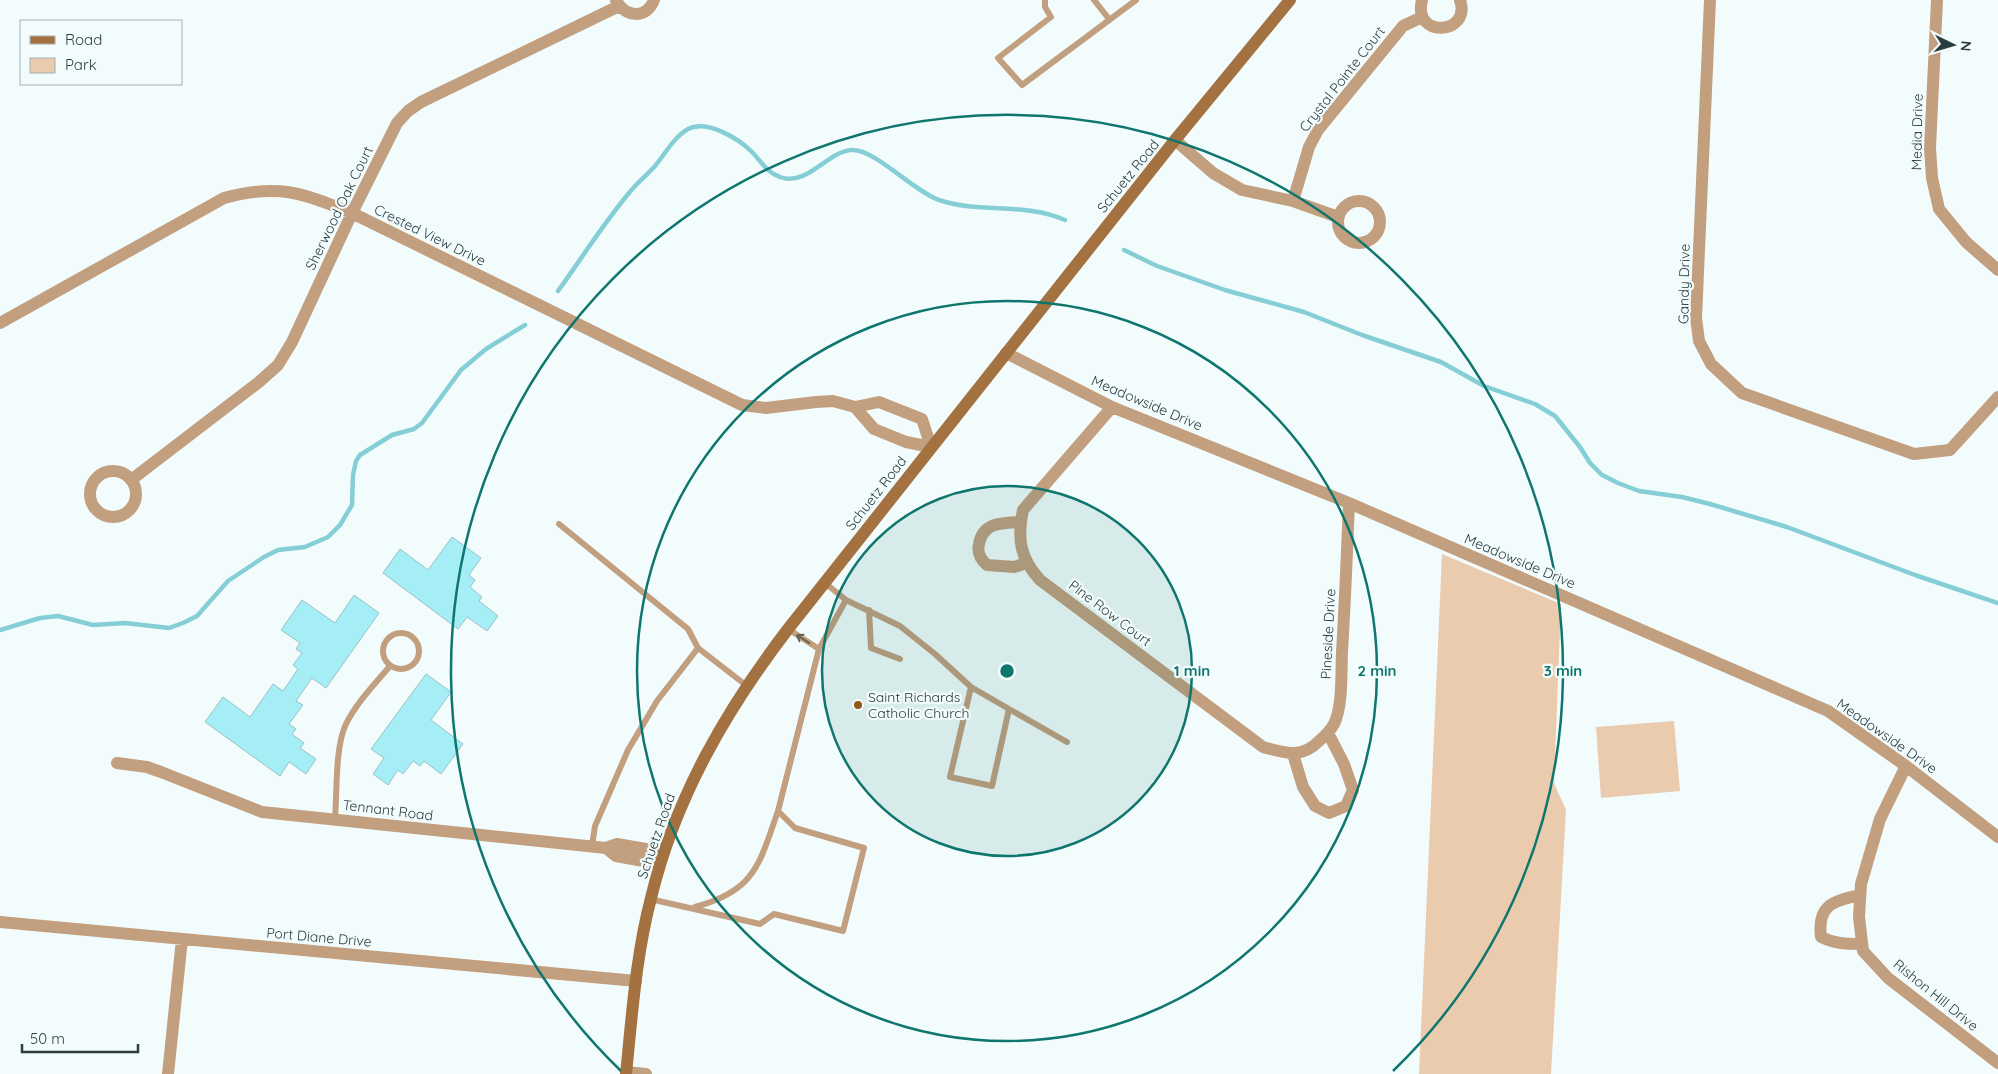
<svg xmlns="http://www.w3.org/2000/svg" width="1998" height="1074" font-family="Quicksand,sans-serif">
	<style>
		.green { fill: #ebcbae }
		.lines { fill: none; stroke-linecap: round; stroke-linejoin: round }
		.stream { stroke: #85ced6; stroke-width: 4.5 }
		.building { fill: #a5eef6; stroke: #99c2c7 }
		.lane { stroke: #c29f7f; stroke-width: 6 }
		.street { stroke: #c29f7f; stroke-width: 12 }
		.secondary { stroke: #a47241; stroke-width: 12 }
		.oneway { stroke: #605f55 }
		.ring { fill: none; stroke: #0f766e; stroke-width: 2.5 }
		.poi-dot { fill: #925815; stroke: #f3fcfd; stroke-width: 2 }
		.labels { text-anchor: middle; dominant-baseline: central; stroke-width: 4.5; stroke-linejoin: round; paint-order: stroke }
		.street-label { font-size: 14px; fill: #2b3c3e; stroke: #f3fcfd }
		.poi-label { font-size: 14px; fill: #2b3c3e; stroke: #f3fcfd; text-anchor: start }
		.centre { fill: #0f766e; stroke: #f3fcfd; stroke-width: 2.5 }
		.ring-label { font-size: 15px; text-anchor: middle; font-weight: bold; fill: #0f766e; stroke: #f3fcfd; stroke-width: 4.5; stroke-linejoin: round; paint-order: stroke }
	</style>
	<rect width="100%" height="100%" fill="#f3fcfd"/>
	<path class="green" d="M1442 554 1561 604 1554 783 1566 810 1551 1074H1419Z
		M1674 721 1680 791 1601 798 1596 727Z"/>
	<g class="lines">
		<path class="stream" d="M1124 250 1157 266 1225 290 1304 312 1362 335 1441 362 1484 386 1535 404 1555 416 1580 447 1590 463 1602 475 1618 483 1639 491 1682 497 1710 504 1787 527 1915 575 1998 603
			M558 291C582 258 603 224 629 193 637 183 647 175 655 166 665 154 674 137 688 129 707 119 739 139 752 152 761 161 767 173 780 177 808 187 827 151 852 150 875 149 913 191 939 200 980 214 1025 202 1065 220
			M0 630 40 618 58 616 93 625 125 623 169 628 183 623 197 616 228 581 264 557 278 550 305 547 328 537 340 525 352 505 353 475 356 461 360 455 392 435 414 429 422 423 461 370 486 349 525 325"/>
	</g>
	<path class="building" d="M452 537 481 558 469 575 475 580 470 587 482 597 479 601 498 616 487 631 467 617 458 629 383 573 400 549 428 570Z
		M354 595 379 613 326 688 312 678 296 701 303 705 289 724 296 729 292 734 304 743 300 748 316 759 306 774 289 762 280 776 205 722 223 697 250 717 273 684 283 691 298 669 293 665 302 653 296 649 300 643 281 630 302 600 335 623Z
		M426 674 451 692 431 720 463 744 441 774 424 761 420 766 413 761 403 774 398 770 388 785 373 774 384 758 371 749Z"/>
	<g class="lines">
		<path class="lane" d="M1045 0V7L1051 17 998 58 1022 85 1136 0
			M1094 0 1109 19
			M559 524 688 629 698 648
			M825 583 846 600 900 626 935 654 971 687 1009 709 992 786 950 777 971 687
			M869 610 871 648 900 659
			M788 629 819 649
			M383 651a18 18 0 1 1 36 0a18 18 0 1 1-36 0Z
			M1009 709 1067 742
			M335 819C337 794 335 746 346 724 357 702 375 684 390 666
			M592 846 595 826 628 750 657 701 698 648 747 686
			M650 899 760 924 774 914 843 931 864 848 795 828 778 811 819 649 846 600
			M695 907C755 891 759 865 778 811"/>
		<path class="street" d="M616 0C625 18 647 19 654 0
			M1422 0C1412 39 1472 35 1460 0
			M1710 0 1696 318 1699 341 1711 364 1742 393 1914 454 1950 450 1998 397
			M1937 0 1930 148 1932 178 1939 209 1966 242 1998 270
			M1175 140 1213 173 1242 190 1293 201 1338 217
			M1338 222a21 21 0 1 1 42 0a21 21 0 1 1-42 0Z
			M1293 201 1309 147 1318 130 1403 26 1422 17
			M0 323 224 198C278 183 302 193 352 213L742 405 766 408 816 402 833 401 855 407 874 429 906 442 931 447 922 419 879 402 855 407
			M1006 353 1112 407 1349 503 1828 711 1906 766 1998 837
			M1112 407 1023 510C1017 539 1020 558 1040 580L1263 747C1285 753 1302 759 1319 741 1325 736 1330 731 1334 724 1343 706 1341 672 1342 652 1345 602 1347 553 1349 503
			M90 494a23 23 0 1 1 46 0a23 23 0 1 1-46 0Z
			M131 480 259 382 278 365 292 342 352 213 397 123 408 111 421 102 619 6
			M1020 522C1002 523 983 522 979 544 977 553 980 559 987 565L1014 567 1027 563
			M1293 754 1303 787 1315 806 1329 813 1346 806 1353 790 1344 764 1328 733
			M117 763 147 767 161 772 262 812 606 848 616 856 660 864
			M1906 766 1880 819 1861 884 1859 917 1863 951 1888 978 1998 1063
			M606 848 617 844 663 852
			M1860 895C1833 901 1817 905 1821 937 1835 944 1847 944 1862 944
			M0 922 636 981
			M626 1072 646 1074
			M168 1074 182 939"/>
		<path class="secondary" d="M626 1074C632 1015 636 955 651 898 675 798 726 710 788 629L1175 140 1290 0"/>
	</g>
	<defs><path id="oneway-shaft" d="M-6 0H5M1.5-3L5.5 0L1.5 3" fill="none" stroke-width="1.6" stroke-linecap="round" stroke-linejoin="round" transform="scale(1.25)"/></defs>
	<use class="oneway" href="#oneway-shaft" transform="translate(803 639) rotate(-148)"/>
	<circle cx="1007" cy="671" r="185" fill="#0f766e" fill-opacity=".12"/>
	<g class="ring">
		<circle cx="1007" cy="671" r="185"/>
		<circle cx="1007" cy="671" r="370"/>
		<path d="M621 1071A556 556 0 1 1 1393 1071"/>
	</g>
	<circle class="poi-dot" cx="858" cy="705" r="5"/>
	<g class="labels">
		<g class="street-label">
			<text transform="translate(1342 79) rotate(-52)">Crystal Pointe Court</text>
			<text transform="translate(1917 132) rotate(-89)">Media Drive</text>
			<text transform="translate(1128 176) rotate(-51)">Schuetz Road</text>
			<text transform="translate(339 208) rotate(-64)">Sherwood Oak Court</text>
			<text transform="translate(430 235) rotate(26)">Crested View Drive</text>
			<text transform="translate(1684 284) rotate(-89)">Gandy Drive</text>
			<text transform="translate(1147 403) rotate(23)">Meadowside Drive</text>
			<text transform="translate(876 493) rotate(-52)">Schuetz Road</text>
			<text transform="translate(1520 561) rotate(23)">Meadowside Drive</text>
			<text transform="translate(1110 613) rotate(37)">Pine Row Court</text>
			<text transform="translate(1328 634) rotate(-87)">Pineside Drive</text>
			<text transform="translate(1887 736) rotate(35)">Meadowside Drive</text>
			<text transform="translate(388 810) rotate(7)">Tennant Road</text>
			<text transform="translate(656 836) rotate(-71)">Schuetz Road</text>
			<text transform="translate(319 937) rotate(5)">Port Diane Drive</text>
			<text transform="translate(1936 995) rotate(39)">Rishon Hill Drive</text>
		</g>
		<g class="poi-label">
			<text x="868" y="697">Saint Richards<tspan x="868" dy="16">Catholic Church</tspan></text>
		</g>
	</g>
	<circle cx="1007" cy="671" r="8" class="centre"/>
	<g class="ring-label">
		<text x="1192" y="676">1 min</text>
		<text x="1377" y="676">2 min</text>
		<text x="1563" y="676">3 min</text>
	</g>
	<rect x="20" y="20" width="162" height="65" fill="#f3fcfd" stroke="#a3afb1"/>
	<rect x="30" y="36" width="25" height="8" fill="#a47241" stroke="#a3afb1"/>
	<text x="65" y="45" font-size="15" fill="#2b3c3e">Road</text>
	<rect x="30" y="58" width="25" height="15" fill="#ebcbae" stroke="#a3afb1"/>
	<text x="65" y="70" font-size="15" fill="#2b3c3e">Park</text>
	<g transform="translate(1953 45) rotate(95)" stroke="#f3fcfd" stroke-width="4" paint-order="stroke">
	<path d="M0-4L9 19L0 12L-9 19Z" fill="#2b3c3e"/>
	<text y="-8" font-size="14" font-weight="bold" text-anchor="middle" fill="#2b3c3e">N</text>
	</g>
	<path d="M22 1044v8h116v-8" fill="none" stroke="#2b3c3e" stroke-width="2.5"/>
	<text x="30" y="1044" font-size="15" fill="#2b3c3e" stroke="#f3fcfd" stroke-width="4" paint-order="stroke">50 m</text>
</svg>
